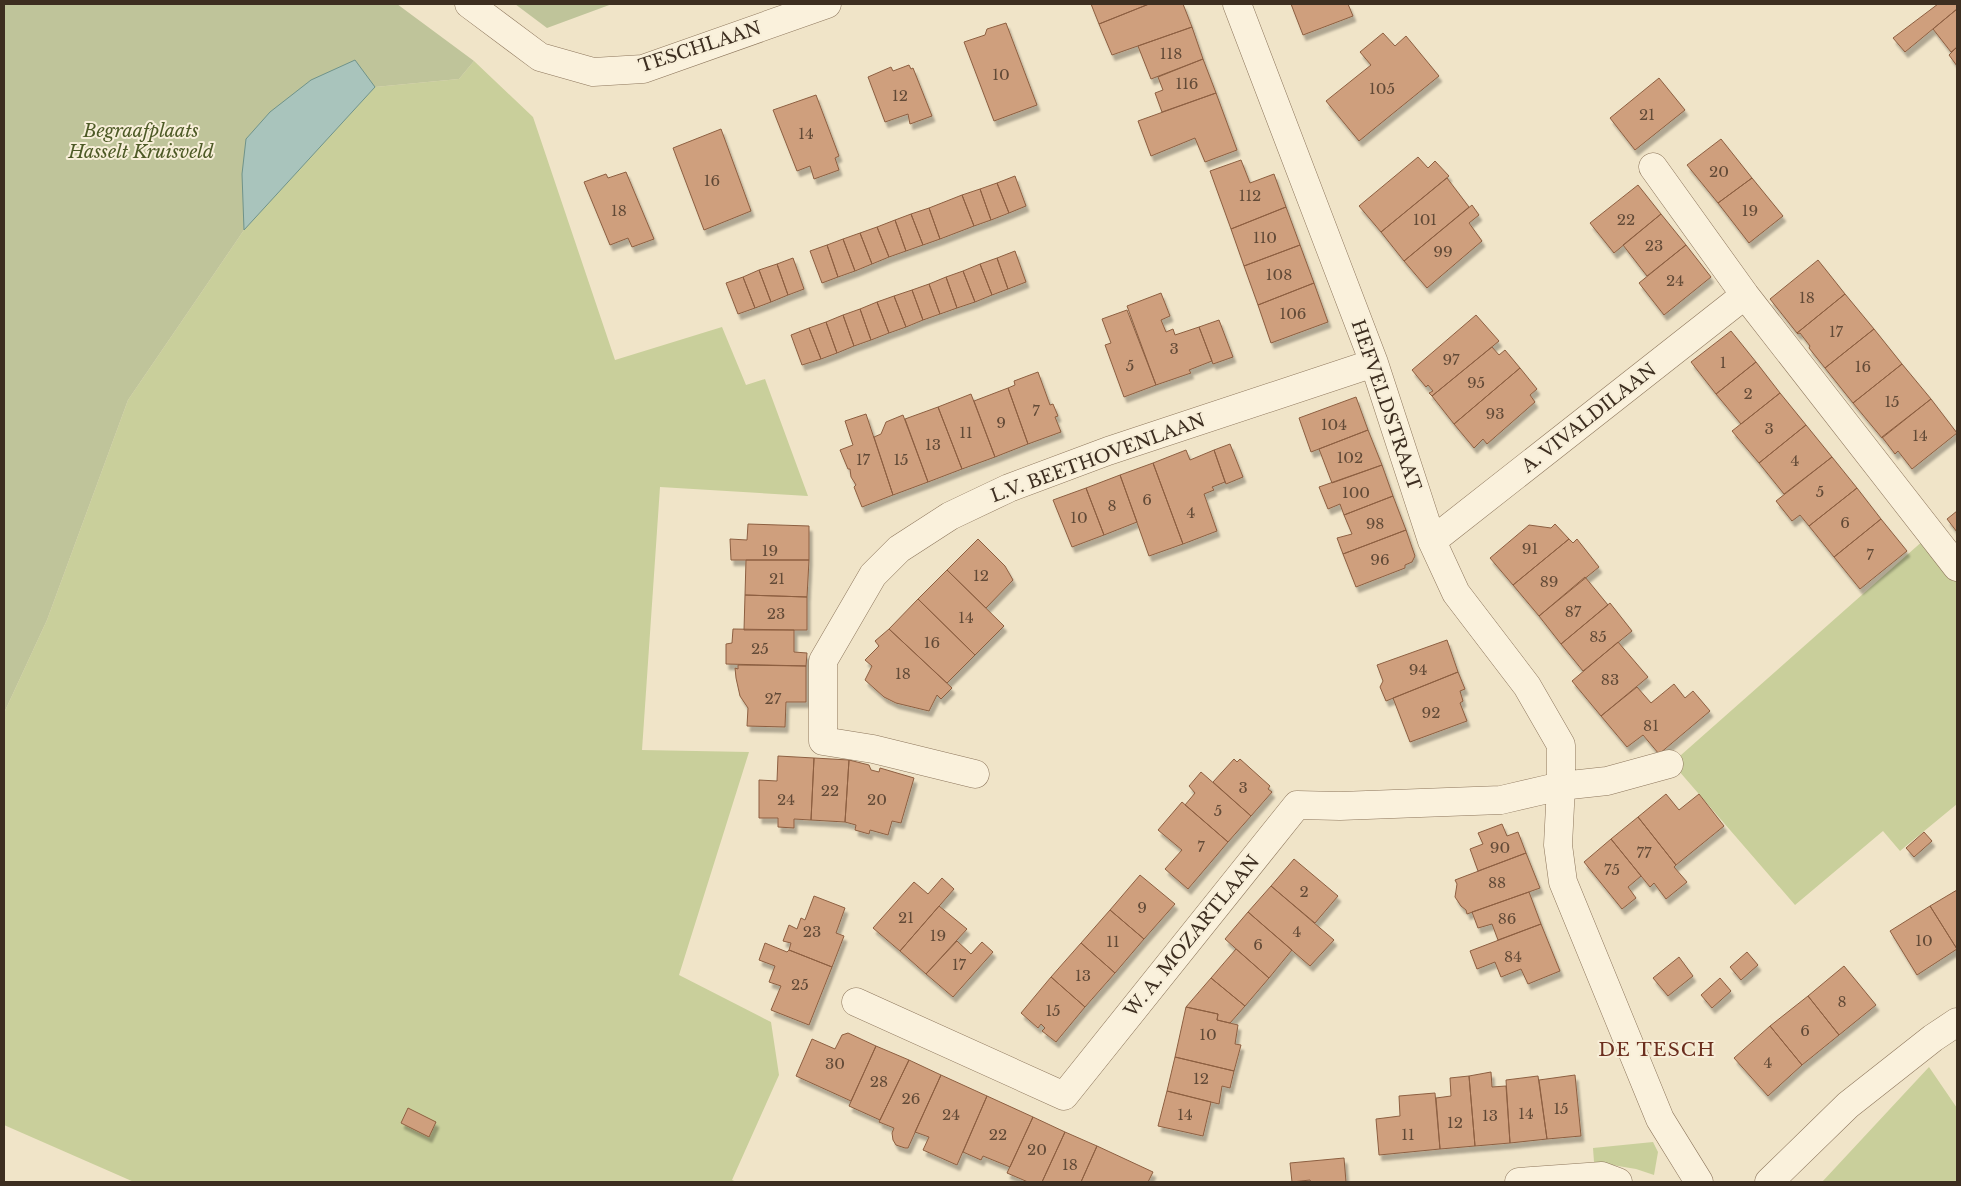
<svg xmlns="http://www.w3.org/2000/svg" width="1961" height="1186" font-family="'Libre Baskerville',serif">
	<style>
		.green { fill: #c9cf9b }
		.cemetery { fill: #bfc49a }
		.water { fill: #a9c4bc; stroke: #6f938a }
		.building { fill: #cf9f7d; stroke: #8d5f41; filter: url(#shadow) }
		.lines { fill: none; stroke-linecap: round; stroke-linejoin: round }
		.minor-casing { stroke: #8d765c; stroke-width: 29 }
		.minor { stroke: #faf1dc; stroke-width: 28 }
		.labels { text-anchor: middle; dominant-baseline: central; stroke-width: 4; stroke-linejoin: round; paint-order: stroke }
		.number-label { font-size: 15px; fill: #624a37 }
		.street-label { font-size: 18px; fill: #3d2e20; stroke: #f7eed8 }
		.park-label { font-size: 18px; font-style: italic; fill: #4d5a26; stroke: #f7eed8 }
		.neighbourhood-label { font-size: 19px; letter-spacing: 1px; fill: #6b2e1e; stroke: #f7eed8 }
	</style>
	<defs>
		<filter id="shadow"><feDropShadow dx="3" dy="5.5" stdDeviation="1" flood-color="#0004"/></filter>
	</defs>
	<rect width="100%" height="100%" fill="#f0e4c8"/>
	<path class="green" d="M474 61 533 117 615 360 722 327 746 385 765 379 808 496 660 487 642 750 749 752 679 975 771 1022 779 1075 732 1180 737 1182H134L4 1125V713L47 620 128 400 244 230 375 87 459 79Z
		M1925 539 1957 582V804L1900 851 1883 831 1795 905 1672 763Z
		M1929 1067 1957 1108V1182H1822Z
		M1653 1142 1658 1152 1654 1175 1636 1169 1594 1162 1593 1148Z"/>
	<path class="cemetery" d="M4 4H397L474 61 459 79 375 87 244 230 128 400 47 620 4 713Z
		M515 4H612L547 28Z"/>
	<path class="water" d="M355 60 375 87 244 230 242 174 246 139 270 112 311 80Z"/>
	<path class="building" d="M1091 4H1149L1099 24Z
		M1149 4H1183L1192 27 1112 55 1099 24Z
		M1291 4H1348L1353 16 1303 35Z
		M1938 4H1957V9L1905 52 1893 38Z
		M1957 9V47L1951 52 1933 29Z
		M1006 23 1037 105 994 121 964 42 985 35 987 29Z
		M1192 27 1203 59 1151 79 1138 46Z
		M1383 33 1395 46 1406 36 1439 76 1359 141 1326 101 1371 65 1360 52Z
		M1957 47V66L1949 55Z
		M1203 59 1216 93 1162 112 1155 93 1163 90 1158 77Z
		M909 65 911 69 913 68 932 116 910 124 908 114 885 122 868 77 891 67 893 71Z
		M1659 78 1685 110 1635 150 1610 118Z
		M1216 93 1237 150 1205 162 1195 138 1151 156 1138 121Z
		M816 95 839 156 835 158 839 170 814 179 810 166 797 171 773 110Z
		M721 129 751 211 704 230 673 148Z
		M1721 139 1752 178 1718 203 1687 165Z
		M1418 157 1428 168 1435 161 1449 176 1381 232 1359 206Z
		M1241 160 1250 183 1274 174 1286 207 1231 229 1210 171Z
		M626 172 654 239 632 247 628 238 610 245 584 182 606 174 608 178Z
		M1015 176 1026 206 1009 213 997 183Z
		M1447 178 1469 207 1404 261 1381 232Z
		M1752 178 1783 216 1749 243 1718 203Z
		M997 183 1009 213 991 220 980 189Z
		M1638 185 1661 214 1614 253 1590 223Z
		M980 189 991 220 974 226 962 195Z
		M962 195 974 226 940 239 929 208Z
		M1472 205 1479 215 1469 223 1482 241 1427 288 1404 261Z
		M1286 207 1300 245 1244 266 1231 229Z
		M929 208 940 239 923 245 911 214Z
		M911 214 923 245 906 251 895 220Z
		M1661 214 1686 245 1647 276 1623 245Z
		M895 220 906 251 889 257 877 227Z
		M877 227 889 257 872 264 860 233Z
		M860 233 872 264 855 271 843 239Z
		M843 239 855 271 838 277 827 245Z
		M827 245 838 277 822 283 810 251Z
		M1300 245 1314 283 1258 305 1244 266Z
		M1686 245 1711 277 1664 315 1639 283Z
		M1015 251 1026 282 1008 289 997 258Z
		M793 258 804 289 788 295 777 264Z
		M997 258 1008 289 992 295 980 264Z
		M1818 260 1845 294 1797 333 1770 299Z
		M777 264 788 295 771 302 759 270Z
		M980 264 992 295 975 302 963 271Z
		M759 270 771 302 755 308 743 277Z
		M963 271 975 302 957 308 946 277Z
		M743 277 755 308 738 314 726 283Z
		M946 277 957 308 940 314 929 284Z
		M1314 283 1328 322 1271 343 1258 305Z
		M929 284 940 314 923 320 912 290Z
		M912 290 923 320 906 327 894 296Z
		M1161 293 1170 316 1161 320 1166 332 1173 329 1175 335 1199 327 1212 361 1189 370 1191 373 1156 385 1127 306Z
		M1845 294 1874 329 1825 368 1809 348 1810 346 1800 333 1798 334 1797 333Z
		M894 296 906 327 889 333 877 302Z
		M877 302 889 333 871 340 860 309Z
		M860 309 871 340 854 346 843 315Z
		M1127 310 1156 385 1124 397 1105 345 1111 343 1102 319Z
		M843 315 854 346 837 353 826 322Z
		M1476 315 1499 341 1432 396 1429 393 1433 391 1428 385 1426 387 1412 370Z
		M1219 320 1233 357 1213 364 1199 327Z
		M826 322 837 353 821 359 809 328Z
		M809 328 821 359 802 365 791 335Z
		M1874 329 1902 364 1853 403 1825 368Z
		M1731 331 1756 362 1716 394 1691 362Z
		M1492 347 1499 355 1505 350 1520 368 1454 424 1432 396Z
		M1756 362 1780 393 1741 424 1716 394Z
		M1902 364 1931 399 1882 438 1853 403Z
		M1520 368 1537 389 1530 395 1535 402 1487 444 1483 439 1474 448 1454 424Z
		M1038 372 1050 405 1053 404 1058 416 1055 417 1061 432 1028 444 1008 388 1015 385 1014 381Z
		M1008 388 1028 444 995 457 974 401Z
		M1780 393 1806 425 1759 463 1732 431Z
		M971 394 995 457 962 469 938 407Z
		M1356 397 1368 430 1311 452 1299 418Z
		M1931 399 1957 433 1912 469 1898 451 1895 454 1882 437Z
		M938 407 962 469 928 482 905 419Z
		M866 414 893 495 862 507 854 487 856 485 851 477 850 469H848L840 450 853 445 845 421Z
		M903 415 928 482 893 495 874 437 881 434 886 422Z
		M1806 425 1832 457 1784 494 1759 463Z
		M1368 430 1382 465 1332 483 1319 449Z
		M1230 444 1243 477 1226 484 1214 450Z
		M1186 450 1190 460 1214 450 1225 482 1212 487 1214 490 1204 494 1217 531 1183 544 1153 463Z
		M1832 457 1857 488 1809 526 1800 515 1792 521 1776 501Z
		M1153 463 1183 544 1149 556 1120 475Z
		M1382 465 1393 496 1344 515 1340 504 1328 509 1319 487Z
		M1120 475 1137 522 1104 535 1086 488Z
		M1086 488 1104 535 1072 547 1053 500Z
		M1857 488 1881 519 1834 557 1809 526Z
		M1393 496 1406 530 1343 554 1337 538 1352 534 1344 515Z
		M1957 511V532L1947 519Z
		M1881 519 1907 551 1860 589 1834 557Z
		M748 524 809 526V560H731L730 539 747 540Z
		M1555 524 1569 539 1513 585 1490 558 1529 525 1551 528Z
		M1406 530 1415 556 1412 562 1405 565V568L1356 587 1343 554Z
		M978 539 1005 566 1013 580 986 608 947 570Z
		M1569 539 1573 543 1577 539 1599 567 1539 616 1513 585Z
		M746 560H809L807 597 745 595Z
		M947 570 1004 626 975 655 918 599Z
		M1585 577 1608 605 1561 644 1539 616Z
		M745 595 807 597V630H744Z
		M918 599 975 655 947 683 889 629Z
		M1610 603 1632 631 1583 671 1561 644Z
		M733 629 794 630V652L807 653 806 666 726 664V644L732 643Z
		M889 629 952 688 941 699 937 695 929 711 896 703 884 697 865 680 872 666 865 660 879 646 875 641Z
		M1447 640 1458 672 1386 701 1380 687 1383 681 1377 665Z
		M1618 642 1648 677 1601 716 1572 681Z
		M738 665 806 666V702H786L785 727 747 726 748 708 740 696 736 678 735 668 738 669Z
		M1458 672 1465 689 1460 691 1463 701 1460 703 1467 721 1410 742 1393 698Z
		M1674 684 1685 698 1693 691 1710 711 1659 754 1643 735 1627 747 1601 716 1637 687 1651 703Z
		M778 756 814 758 811 820 794 819V828L778 827V818H759V780L777 781Z
		M814 758 849 760 845 822 811 820Z
		M1234 759 1237 762 1240 759 1270 786 1268 789 1272 792 1251 816 1213 782Z
		M849 760 869 765 871 770 879 772 880 768 914 778 901 823 892 821 888 835 870 830 869 834 855 830 856 825 845 822Z
		M1201 772 1251 816 1228 842 1185 805 1195 793 1189 786Z
		M1666 794 1679 810 1699 794 1724 826 1676 865 1638 817Z
		M1182 802 1228 842 1188 889 1165 869 1182 850 1158 830Z
		M1638 817 1676 865 1674 867 1687 882 1666 899 1654 883 1650 887 1611 839Z
		M1502 824 1507 836 1518 832 1526 853 1478 871 1470 849 1483 844 1478 833Z
		M1924 832 1932 841 1914 857 1906 848Z
		M1611 839 1641 876 1628 887 1636 898 1622 909 1584 862Z
		M1526 853 1540 888 1467 914 1466 910 1461 906 1455 897 1457 884 1455 880Z
		M1294 859 1338 896 1315 923 1271 886Z
		M1140 875 1175 904 1144 939 1110 910Z
		M942 878 954 889 900 951 873 928 914 882 928 894Z
		M1271 886 1334 940 1310 966 1248 912Z
		M1957 890V949L1930 906Z
		M1529 892 1541 924 1498 940 1492 924 1478 928 1472 912Z
		M814 896 845 908 836 933 844 936 832 967 789 950 791 943 783 941 789 925 797 929 801 918 805 920Z
		M939 906 967 929 926 974 900 951Z
		M1930 906 1957 949 1917 975 1890 931Z
		M1110 910 1144 939 1115 973 1081 943Z
		M1248 912 1292 950 1269 978 1225 939Z
		M1541 924 1560 971 1528 984 1521 969 1501 977 1495 962 1477 969 1470 951Z
		M957 941 971 954 982 942 993 952 953 997 926 974Z
		M765 943 787 952 789 950 832 967 809 1025 771 1010 781 986 769 982 775 966 759 960Z
		M1081 943 1115 973 1085 1007 1051 977Z
		M1236 949 1269 978 1245 1006 1211 978Z
		M1747 952 1758 965 1741 980 1730 967Z
		M1679 957 1693 976 1668 996 1653 978Z
		M1844 966 1876 1005 1839 1035 1808 996Z
		M1051 977 1085 1007 1056 1042 1042 1031 1045 1028 1041 1024 1038 1028 1021 1013Z
		M1211 978 1245 1006 1230 1023 1217 1020 1218 1014 1186 1007Z
		M1720 978 1731 991 1712 1008 1701 995Z
		M1808 996 1839 1035 1802 1065 1770 1026Z
		M1186 1007 1218 1014 1217 1020 1238 1025 1235 1044 1241 1045 1234 1071 1175 1057Z
		M1770 1026 1802 1065 1768 1096 1734 1058Z
		M848 1033 876 1046 851 1101 796 1076 812 1039 835 1049 842 1035Z
		M876 1046 909 1060 880 1120 849 1106Z
		M1175 1057 1234 1071 1230 1088 1222 1086 1219 1104 1167 1091Z
		M909 1060 941 1075 908 1148H905L896 1145 893 1140 892 1133 894 1128 879 1122Z
		M1491 1072 1492 1087 1506 1086 1510 1143 1475 1146 1469 1076Z
		M941 1075 987 1096 957 1165 923 1150 929 1137 915 1132Z
		M1575 1075 1581 1136 1547 1139 1539 1080Z
		M1469 1076 1475 1146 1440 1149 1436 1098 1451 1096 1450 1078Z
		M1538 1076 1547 1139 1510 1143 1506 1080Z
		M1167 1091 1211 1102 1203 1136 1158 1126Z
		M1435 1093 1440 1149 1379 1155 1376 1119 1400 1116 1399 1096Z
		M987 1096 1033 1117 1010 1167 983 1156 981 1160 963 1152Z
		M408 1108 436 1122 429 1137 401 1123Z
		M1033 1117 1065 1132 1042 1182H1028L1007 1173Z
		M1065 1132 1097 1146 1081 1182H1042Z
		M1097 1146 1153 1172 1148 1182H1081Z
		M1344 1158 1346 1182H1311L1310 1180 1292 1182 1290 1163Z"/>
	<g class="lines">
		<g class="minor-casing">
			<path id="minor" d="M469 4 540 57 593 72 643 69 827 4
				M1237 4 1374 363 1432 541 1456 593 1527 686 1561 745V786L1558 845 1563 882 1660 1119 1699 1182
				M1653 167 1745 295 1957 567
				M1432 541 1745 295
				M975 774 873 749 823 741V661L873 575 899 549 950 516 1009 488 1108 451 1374 363
				M856 1002 1064 1096 1297 805 1340 806 1501 800 1561 786 1607 781 1669 764
				M1519 1182 1602 1176 1618 1182
				M1769 1182 1848 1105 1933 1038 1957 1022"/>
		</g>
		<use href="#minor" class="minor"/>
	</g>
	<g class="labels">
		<g class="number-label">
			<text x="1171" y="53">118</text>
			<text x="1001" y="74">10</text>
			<text x="1187" y="83">116</text>
			<text x="1382" y="88">105</text>
			<text x="900" y="95">12</text>
			<text x="1647" y="114">21</text>
			<text x="806" y="133">14</text>
			<text x="1719" y="171">20</text>
			<text x="712" y="180">16</text>
			<text x="1250" y="195">112</text>
			<text x="619" y="210">18</text>
			<text x="1750" y="210">19</text>
			<text x="1425" y="219">101</text>
			<text x="1626" y="219">22</text>
			<text x="1265" y="237">110</text>
			<text x="1654" y="245">23</text>
			<text x="1443" y="251">99</text>
			<text x="1279" y="274">108</text>
			<text x="1675" y="280">24</text>
			<text x="1807" y="297">18</text>
			<text x="1293" y="313">106</text>
			<text x="1836" y="331">17</text>
			<text x="1174" y="348">3</text>
			<text x="1451" y="359">97</text>
			<text x="1723" y="362">1</text>
			<text x="1130" y="365">5</text>
			<text x="1863" y="366">16</text>
			<text x="1476" y="382">95</text>
			<text x="1748" y="393">2</text>
			<text x="1892" y="401">15</text>
			<text x="1036" y="410">7</text>
			<text x="1495" y="413">93</text>
			<text x="1001" y="422">9</text>
			<text x="1334" y="424">104</text>
			<text x="1769" y="428">3</text>
			<text x="966" y="432">11</text>
			<text x="1920" y="435">14</text>
			<text x="933" y="444">13</text>
			<text x="1350" y="457">102</text>
			<text x="863" y="459">17</text>
			<text x="901" y="459">15</text>
			<text x="1795" y="460">4</text>
			<text x="1820" y="491">5</text>
			<text x="1356" y="492">100</text>
			<text x="1147" y="499">6</text>
			<text x="1112" y="505">8</text>
			<text x="1191" y="512">4</text>
			<text x="1079" y="517">10</text>
			<text x="1845" y="522">6</text>
			<text x="1375" y="523">98</text>
			<text x="1530" y="548">91</text>
			<text x="770" y="550">19</text>
			<text x="1870" y="554">7</text>
			<text x="1380" y="559">96</text>
			<text x="981" y="575">12</text>
			<text x="777" y="578">21</text>
			<text x="1549" y="581">89</text>
			<text x="1573" y="611">87</text>
			<text x="776" y="613">23</text>
			<text x="966" y="617">14</text>
			<text x="1598" y="636">85</text>
			<text x="932" y="642">16</text>
			<text x="760" y="648">25</text>
			<text x="1418" y="669">94</text>
			<text x="903" y="673">18</text>
			<text x="1610" y="679">83</text>
			<text x="773" y="698">27</text>
			<text x="1431" y="712">92</text>
			<text x="1651" y="725">81</text>
			<text x="1243" y="787">3</text>
			<text x="830" y="790">22</text>
			<text x="786" y="799">24</text>
			<text x="877" y="799">20</text>
			<text x="1218" y="810">5</text>
			<text x="1201" y="846">7</text>
			<text x="1500" y="847">90</text>
			<text x="1644" y="852">77</text>
			<text x="1612" y="869">75</text>
			<text x="1497" y="882">88</text>
			<text x="1304" y="891">2</text>
			<text x="1142" y="907">9</text>
			<text x="906" y="917">21</text>
			<text x="1507" y="918">86</text>
			<text x="812" y="931">23</text>
			<text x="1297" y="931">4</text>
			<text x="938" y="935">19</text>
			<text x="1924" y="940">10</text>
			<text x="1113" y="941">11</text>
			<text x="1258" y="944">6</text>
			<text x="1513" y="956">84</text>
			<text x="959" y="964">17</text>
			<text x="1083" y="975">13</text>
			<text x="800" y="984">25</text>
			<text x="1842" y="1001">8</text>
			<text x="1053" y="1010">15</text>
			<text x="1805" y="1030">6</text>
			<text x="1208" y="1034">10</text>
			<text x="1768" y="1062">4</text>
			<text x="835" y="1063">30</text>
			<text x="1201" y="1078">12</text>
			<text x="879" y="1081">28</text>
			<text x="911" y="1098">26</text>
			<text x="1561" y="1108">15</text>
			<text x="1526" y="1113">14</text>
			<text x="951" y="1114">24</text>
			<text x="1185" y="1114">14</text>
			<text x="1490" y="1115">13</text>
			<text x="1455" y="1122">12</text>
			<text x="998" y="1134">22</text>
			<text x="1408" y="1134">11</text>
			<text x="1037" y="1149">20</text>
			<text x="1070" y="1164">18</text>
		</g>
		<g class="street-label">
			<text transform="translate(700 47) rotate(-18)">TESCHLAAN</text>
			<text transform="translate(1386 405) rotate(71)">HEFVELDSTRAAT</text>
			<text transform="translate(1589 418) rotate(-38)">A. VIVALDILAAN</text>
			<text transform="translate(1098 458) rotate(-20)">L.V. BEETHOVENLAAN</text>
			<text transform="translate(1192 936) rotate(-51)">W. A. MOZARTLAAN</text>
		</g>
		<g class="park-label">
			<text x="141" y="131">Begraafplaats<tspan x="141" dy="21">Hasselt Kruisveld</tspan></text>
		</g>
		<g class="neighbourhood-label">
			<text x="1657" y="1049">DE TESCH</text>
		</g>
	</g>
	<rect width="1961" height="1186" fill="none" stroke="#3d2e20" stroke-width="10"/>
</svg>
